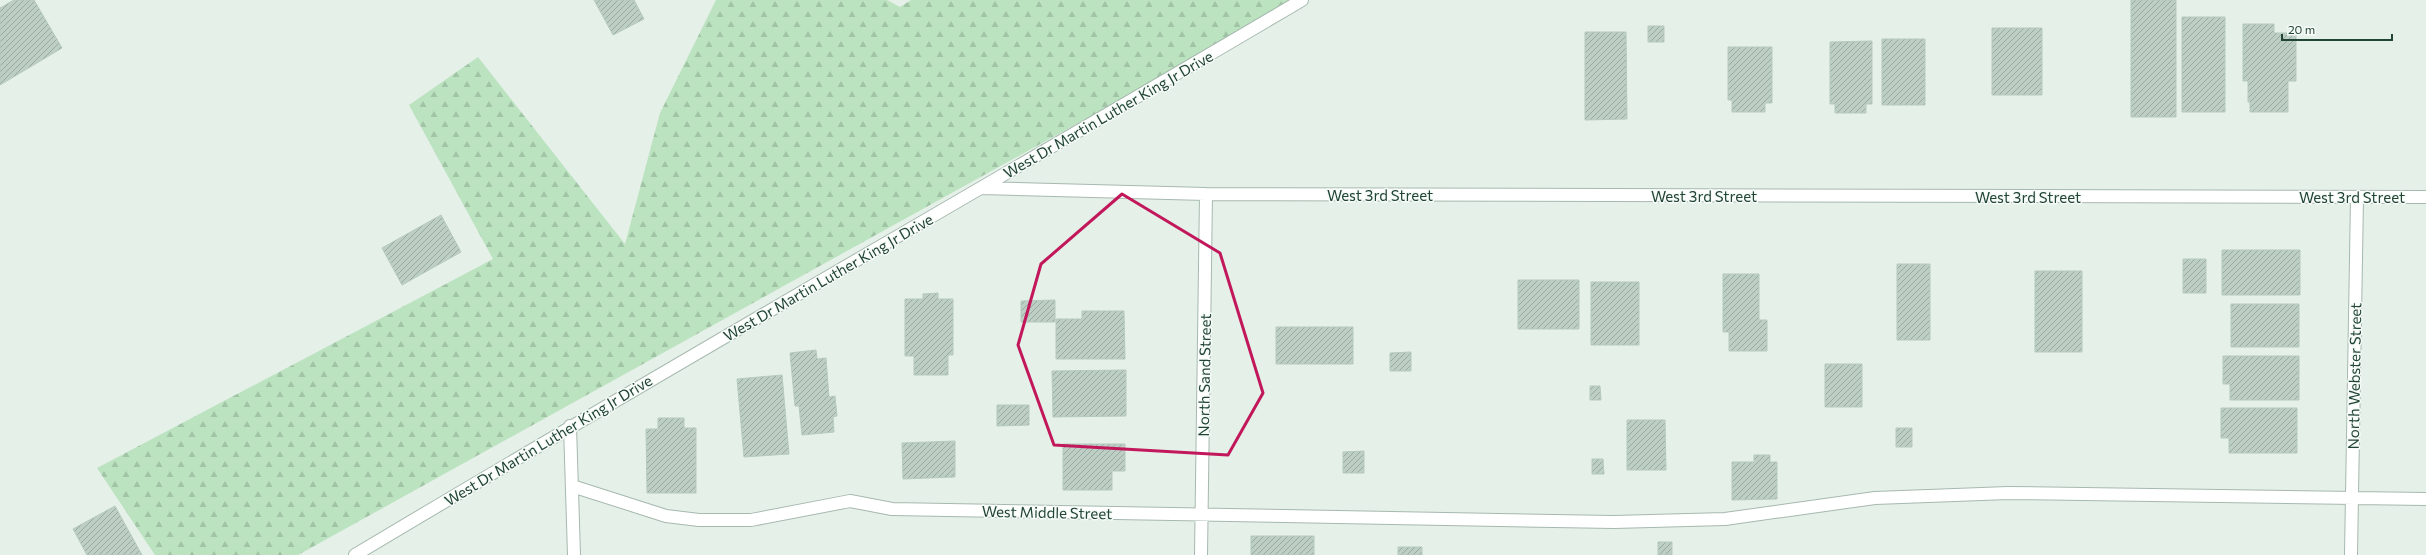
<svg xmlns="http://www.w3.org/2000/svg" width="2426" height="555" font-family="Commissioner,sans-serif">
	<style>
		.forest { fill: url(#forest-firs) }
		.building { fill: url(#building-hatch); stroke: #b6cabf }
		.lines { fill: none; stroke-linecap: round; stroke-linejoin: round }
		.minor-casing { stroke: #a6b9af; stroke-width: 14 }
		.minor { stroke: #fff; stroke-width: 12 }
		.marked { fill: none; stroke: #c2185b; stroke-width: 3; stroke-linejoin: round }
		.labels { text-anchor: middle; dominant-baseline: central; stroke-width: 3; stroke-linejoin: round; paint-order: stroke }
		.street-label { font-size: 15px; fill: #214435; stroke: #f6fbf8 }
	</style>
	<defs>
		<pattern id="forest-firs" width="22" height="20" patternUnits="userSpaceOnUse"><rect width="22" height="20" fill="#bce3c0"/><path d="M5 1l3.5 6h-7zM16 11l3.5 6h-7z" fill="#a1c4a6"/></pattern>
		<pattern id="building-hatch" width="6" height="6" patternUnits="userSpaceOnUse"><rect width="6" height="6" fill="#bdcec4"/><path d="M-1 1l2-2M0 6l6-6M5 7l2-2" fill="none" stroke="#99a9a0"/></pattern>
	</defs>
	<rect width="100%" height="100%" fill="#e5f0e9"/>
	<path class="forest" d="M716 0H887L900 7 911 0H1291L1237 35 298 555H155L97 468 493 259 409 105 478 57 625 244 660 113Z"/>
	<path class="building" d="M14 0H34L62 48 0 85V8Z
		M594 0H634L644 19 613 35Z
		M2131 0H2176V117H2131Z
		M2182 17H2225V112H2182Z
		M2243 24H2274V33H2296V81H2288V112H2250V102H2248V81H2243Z
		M1648 26H1664V42H1648Z
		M1992 28H2042V95H1992Z
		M1585 32H1626L1627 119 1585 120Z
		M1882 39H1925V105H1882Z
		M1872 41V104H1866V113H1835V104H1830V42Z
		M1728 47H1772V103H1765V112H1732V100H1728Z
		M441 215 461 252 402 285 382 248Z
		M2222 250H2300V295H2222Z
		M2183 259H2206V293H2183Z
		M1897 264H1930V340H1897Z
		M2035 271H2082V352H2035Z
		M1723 274H1759V320H1767V351H1729V332H1723Z
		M1518 280H1579V329H1518Z
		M1591 282H1639V345H1591Z
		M938 293V299H953V355H948V375H914V356H905V299H923V294Z
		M1055 300V322H1021V301Z
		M2231 304H2299V347H2231Z
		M1082 311H1124L1125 359H1056V319H1082Z
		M1276 327H1353V364H1276Z
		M816 350 817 359 826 358 829 397 835 396 837 416 833 417 834 432 802 435 799 406H795L790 353Z
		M1411 352V371H1390V353Z
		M2223 356H2299V400H2230V384H2223Z
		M1825 364H1862V407H1825Z
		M1126 370V416L1053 417 1052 371Z
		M782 375 789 454 744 457 737 379Z
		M1590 386H1600L1601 400H1590Z
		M997 405H1029V425L997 426Z
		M2221 408H2297V453H2229V438H2221Z
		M658 418H684V428H696V493H647L646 429H658Z
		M1627 420H1665L1666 470H1627Z
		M1896 428H1912V447H1896Z
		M955 441V477L903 479 902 443Z
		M1063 444H1125V471H1112V490H1063Z
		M1364 451V473H1343V452Z
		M1754 455H1770V462H1777V499L1732 500V462H1754Z
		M1592 459H1603L1604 474H1592Z
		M115 506 142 555H87L73 529Z
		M1251 536H1314V555H1251Z
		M1658 542H1672V555H1658Z
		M1398 547H1422V555H1398Z"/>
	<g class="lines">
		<g class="minor-casing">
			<path id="minor" d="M982 188 1206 194 2426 197
				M570 426 574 555
				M572 486 666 516 699 520H751L850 501 892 509 1614 522 1725 519 1875 498 2008 493 2426 499
				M355 555C669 367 987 186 1302 0
				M1201 555 1206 194
				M2351 555 2357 198"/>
		</g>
		<use href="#minor" class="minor"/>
	</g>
	<path class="marked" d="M1122 194 1220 253 1263 393 1228 455 1054 445 1018 345 1041 264Z"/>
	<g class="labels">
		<g class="street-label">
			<text transform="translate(1108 114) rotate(-30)">West Dr Martin Luther King Jr Drive</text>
			<text x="1380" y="195">West 3rd Street</text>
			<text x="1704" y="196">West 3rd Street</text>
			<text x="2028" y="197">West 3rd Street</text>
			<text x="2352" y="197">West 3rd Street</text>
			<text transform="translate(828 277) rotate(-30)">West Dr Martin Luther King Jr Drive</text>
			<text transform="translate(1204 375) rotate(-89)">North Sand Street</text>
			<text transform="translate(2354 376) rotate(-89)">North Webster Street</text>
			<text transform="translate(548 440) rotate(-31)">West Dr Martin Luther King Jr Drive</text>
			<text transform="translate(1047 512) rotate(1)">West Middle Street</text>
		</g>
	</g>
	<path d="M2282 34v6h110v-6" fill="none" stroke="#214435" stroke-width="2"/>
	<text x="2288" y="34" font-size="12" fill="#214435" stroke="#f6fbf8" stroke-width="3" paint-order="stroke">20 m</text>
</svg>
